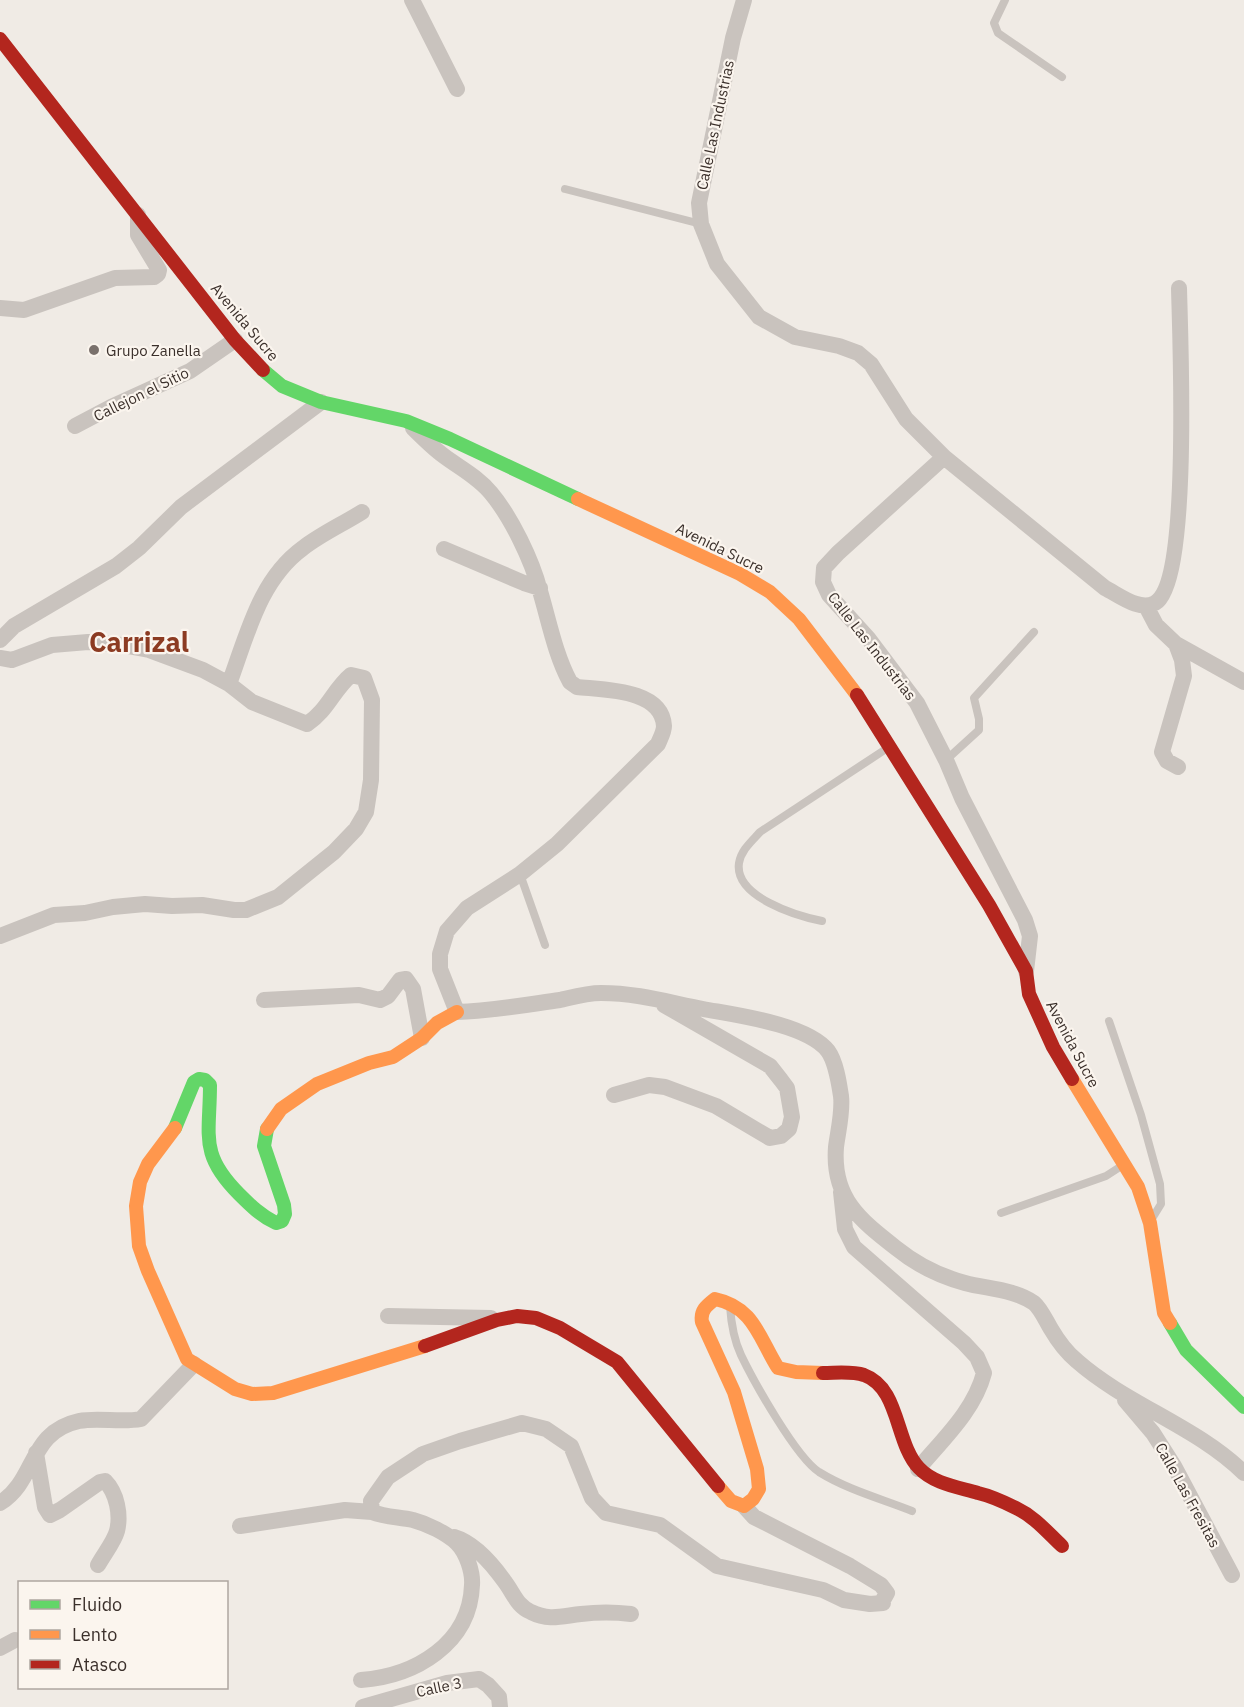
<svg xmlns="http://www.w3.org/2000/svg" width="1244" height="1707" font-family="'IBM Plex Sans',sans-serif">
	<style>
		.lines { fill: none; stroke-linecap: round; stroke-linejoin: round }
		.lane { stroke: #c9c3be; stroke-width: 8 }
		.street { stroke: #c9c3be; stroke-width: 16 }
		.fast { stroke: #63d668; stroke-width: 14 }
		.slow { stroke: #ff974d; stroke-width: 14 }
		.jam { stroke: #b3261e; stroke-width: 14 }
		.poi-dot { fill: #7a716c; stroke: #fbf5ee; stroke-width: 2 }
		.labels { text-anchor: middle; dominant-baseline: central; stroke-width: 4.5; stroke-linejoin: round; paint-order: stroke }
		.street-label { font-size: 15px; fill: #3b302b; stroke: #fbf5ee }
		.poi-label { font-size: 15px; fill: #3b302b; stroke: #fbf5ee; text-anchor: start }
		.town-label { font-size: 27px; font-weight: bold; fill: #8c3b22; stroke: #fbf5ee }
	</style>
	<rect width="100%" height="100%" fill="#f0ebe5"/>
	<g class="lines">
		<path class="lane" d="M1005 0 994 23 998 33 1062 77
			M565 189 701 224
			M946 760 979 730V719L974 698 1034 632
			M520 874 545 945
			M822 921C797 916 734 897 739 863 741 850 752 841 760 832L889 747
			M1109 1021 1141 1115 1160 1184 1161 1204 1153 1217
			M1001 1213 1106 1176 1123 1165
			M730 1306C731 1322 734 1340 741 1355 754 1382 796 1457 819 1472 848 1490 882 1499 912 1511"/>
		<path class="street" d="M412 0 457 89
			M744 0 733 38 699 203 701 224 717 264 759 317 795 337 839 346 858 353 871 364 906 419 944 457 838 553 824 568 823 582 829 595 868 638 917 703 946 760 962 798 1025 920 1030 936 1026 971
			M0 308 24 310 115 278 154 277 158 274 159 270 138 235V215
			M75 426 111 407 190 371 235 340
			M413 428C423 438 433 448 444 456 460 468 478 477 491 493 511 517 532 560 540 591 549 621 555 654 570 682L577 687C604 690 662 689 664 726 664 732 660 739 658 744L557 844 520 874 467 908 447 931 440 954V969L457 1012C492 1011 525 1005 560 1000 573 997 587 993 601 993 637 993 667 1002 703 1009 735 1015 807 1024 828 1051 836 1062 839 1083 841 1096 843 1112 838 1131 836 1147 832 1198 860 1220 896 1248 917 1265 939 1276 965 1283 987 1289 1014 1289 1034 1303 1041 1309 1046 1321 1051 1329 1058 1341 1066 1352 1077 1361 1127 1405 1196 1426 1244 1473
			M944 457 1105 588C1119 595 1140 612 1155 603 1191 582 1180 334 1179 288
			M444 549 524 583 540 588
			M1146 606 1156 625 1176 644 1244 682
			M0 640 14 626 116 566 139 548 181 507 321 402
			M1176 644 1182 660 1184 676 1162 752 1167 761 1178 767
			M0 658 12 660 52 645 88 642 122 645 149 650 203 670 229 684 252 702 307 724C327 711 334 689 351 675L364 678 372 700 371 780 366 812 356 829 334 852 278 897 246 910H234L202 905 172 906 145 904 113 907 85 913 54 915 0 936
			M229 684C247 636 259 580 303 548 321 534 343 524 362 512
			M264 1000 359 995 380 1000 388 996 400 980 406 979 413 989 422 1038
			M614 1095 649 1085 665 1087 716 1106 770 1138 781 1136 789 1129 792 1117 787 1088 781 1080 770 1066 664 1005
			M841 1192 845 1229 854 1247 964 1343 977 1357 984 1373C974 1411 943 1439 918 1469
			M388 1316 491 1318
			M1125 1400 1153 1433 1174 1466 1232 1575
			M36 1453 45 1507 50 1515 60 1510 100 1482 105 1481C117 1493 121 1515 117 1531 114 1542 104 1554 98 1565
			M0 1503C37 1480 28 1432 79 1421 99 1417 120 1423 141 1419L194 1364
			M240 1526 345 1510 372 1512
			M454 1537C474 1543 493 1565 505 1582 514 1594 517 1606 531 1612 549 1621 562 1616 581 1614 598 1612 614 1612 631 1614
			M0 1648 15 1640
			M361 1680C415 1676 470 1644 472 1585 473 1573 467 1553 457 1543 446 1533 428 1524 413 1520 399 1517 385 1517 372 1512L371 1501 388 1477 423 1454 460 1441 522 1423 546 1429 571 1446 592 1498 606 1513 660 1525 717 1566 823 1590 844 1600 870 1604 883 1603V1600L887 1593 881 1585 850 1566 754 1517 744 1506
			M363 1707 447 1683 479 1679 488 1685 499 1697 500 1707"/>
		<path class="fast" d="M263 370 282 386 321 402 406 421 450 439 578 499
			M175 1128 194 1082 199 1079 205 1080 210 1085C210 1136 199 1154 239 1194 250 1205 261 1216 276 1223L282 1221 285 1214 284 1205 264 1146 267 1129
			M1170 1323 1186 1350 1244 1407"/>
		<path class="slow" d="M578 499 740 574 770 592 799 619 857 695
			M1072 1079 1138 1187 1150 1223 1164 1313 1170 1323
			M175 1128 148 1164 140 1182 136 1206 139 1246 148 1271 187 1359 235 1389 252 1394 273 1393 425 1346
			M267 1129 281 1109 317 1084 369 1063 393 1057 422 1038 437 1023 457 1012
			M718 1486 731 1501 744 1506 753 1499 759 1489 757 1469 734 1392 702 1322C700 1311 706 1306 715 1299 754 1307 759 1338 778 1368L796 1372 823 1373"/>
		<path class="jam" d="M0 39 235 340 263 370
			M857 695 989 905 1026 971 1029 994 1053 1047 1072 1079
			M425 1346 497 1320 517 1316 536 1318 560 1328 617 1362 718 1486
			M823 1373C836 1373 852 1371 864 1375 900 1388 895 1443 919 1468 934 1484 958 1487 978 1493 991 1496 1004 1502 1016 1508 1035 1517 1047 1532 1062 1546"/>
	</g>
	<circle class="poi-dot" cx="94" cy="350" r="6"/>
	<g class="labels">
		<g class="street-label">
			<text transform="translate(715 125) rotate(-78)">Calle Las Industrias</text>
			<text transform="translate(245 322) rotate(50)">Avenida Sucre</text>
			<text transform="translate(141 394) rotate(-26)">Callejon el Sitio</text>
			<text transform="translate(720 548) rotate(26)">Avenida Sucre</text>
			<text transform="translate(872 646) rotate(52)">Calle Las Industrias</text>
			<text transform="translate(1073 1044) rotate(62)">Avenida Sucre</text>
			<text transform="translate(1188 1495) rotate(61)">Calle Las Fresitas</text>
			<text transform="translate(439 1687) rotate(-12)">Calle 3</text>
		</g>
		<g class="poi-label">
			<text x="106" y="350">Grupo Zanella</text>
		</g>
		<g class="town-label">
			<text x="139" y="641">Carrizal</text>
		</g>
	</g>
	<rect x="18" y="1581" width="210" height="108" fill="#fbf5ee" stroke="#aea6a0" stroke-width="1.5"/>
	<rect x="30" y="1600" width="30" height="9" fill="#63d668" stroke="#aea6a0" stroke-width="1.5"/>
	<text x="72" y="1611" font-size="18" fill="#3b302b">Fluido</text>
	<rect x="30" y="1630" width="30" height="9" fill="#ff974d" stroke="#aea6a0" stroke-width="1.5"/>
	<text x="72" y="1641" font-size="18" fill="#3b302b">Lento</text>
	<rect x="30" y="1660" width="30" height="9" fill="#b3261e" stroke="#aea6a0" stroke-width="1.5"/>
	<text x="72" y="1671" font-size="18" fill="#3b302b">Atasco</text>
</svg>
